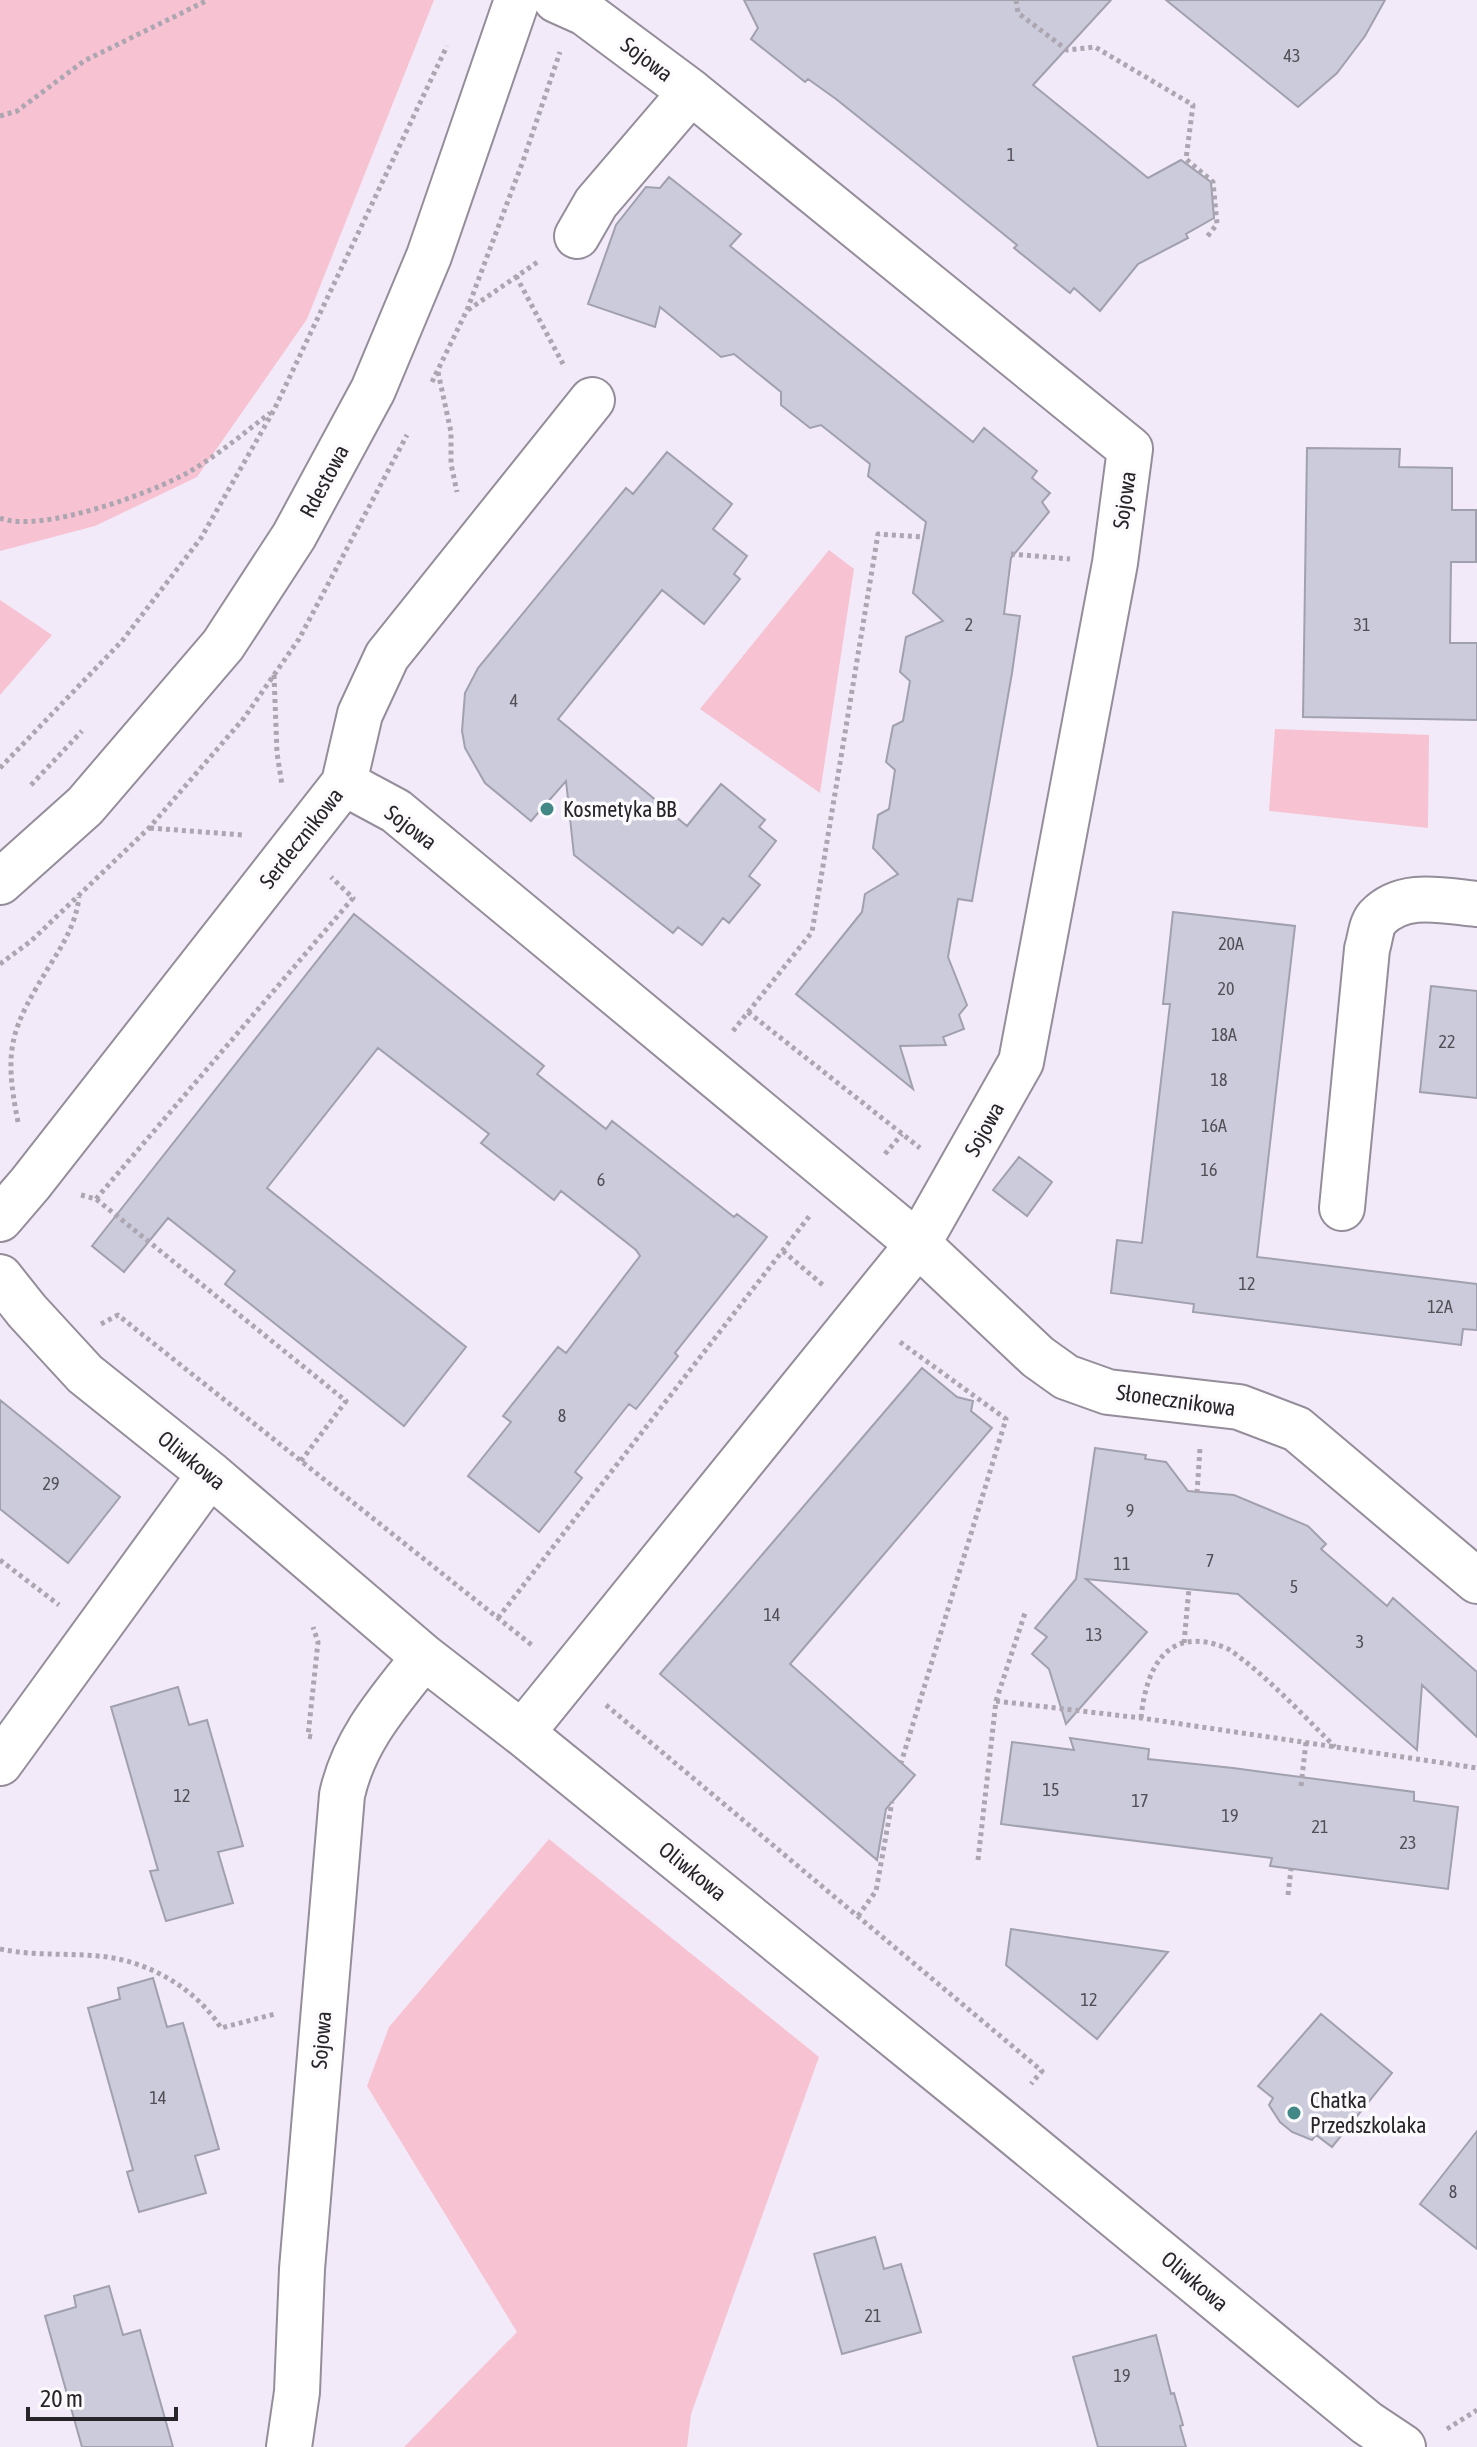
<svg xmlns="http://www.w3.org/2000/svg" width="1477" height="2447" font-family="'Asap Condensed',sans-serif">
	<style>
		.green { fill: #f7c2d1 }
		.building { fill: #cccbdb; stroke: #a1a0af; stroke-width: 2 }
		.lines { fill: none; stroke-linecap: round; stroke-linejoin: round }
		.minor-casing { stroke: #958d9a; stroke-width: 48 }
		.path { stroke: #aca6b1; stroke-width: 5; stroke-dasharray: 4 4; stroke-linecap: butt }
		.minor { stroke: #fff; stroke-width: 44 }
		.poi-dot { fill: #418886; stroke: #fcfafd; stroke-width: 3 }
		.labels { text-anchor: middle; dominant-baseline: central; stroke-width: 7; stroke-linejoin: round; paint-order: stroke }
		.number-label { font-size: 18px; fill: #514e56 }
		.street-label { font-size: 22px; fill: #28252a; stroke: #fcfafd }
		.poi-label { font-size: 22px; fill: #28252a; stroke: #fcfafd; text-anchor: start }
	</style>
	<rect width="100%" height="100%" fill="#f2eaf9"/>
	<path class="green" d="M0 0H434L307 319 197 477 95 526 0 551Z
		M829 550 854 569 820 793 700 709Z
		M0 600 52 635 0 695Z
		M1275 729 1429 735 1428 828 1269 811Z
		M549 1839 819 2057 691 2414 687 2447H404L517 2332 367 2086 389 2027Z"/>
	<path class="building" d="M744 0H1111L1033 85 1148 178 1181 160 1211 182 1214 218 1186 234 1188 238 1138 264 1100 311 1074 288 1070 293 1014 248 1017 245 906 155 836 99 808 79 805 82 751 39 758 28Z
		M1166 0H1385L1365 36 1337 73 1298 107Z
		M669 177 741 234 730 246 973 442 984 428 1037 471 1032 478 1050 493 1042 502 1049 512 1011 558 1004 614 1020 616 1012 673 972 901 958 899 948 957 967 1005 959 1015 964 1029 943 1037 946 1045 900 1046 913 1089 796 994 862 912 865 894 898 874 873 848 878 815 889 809 895 770 886 762 893 726 903 721 910 681 900 672 906 637 943 621 913 593 926 522 868 476 870 464 821 425 810 428 781 405V392L734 354 721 357 660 307 655 327 588 304 616 225 646 187 660 188Z
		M1307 448 1400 449 1399 467 1452 468V510H1476V562H1451L1450 643H1477V720L1303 717Z
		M667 452 732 504 713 529 747 556 734 574 740 579 704 624 662 590 558 719 687 826 721 784 765 820 759 827 776 841 749 876 760 885 729 923 723 918 702 945 678 927 673 933 574 855 566 781 531 821 485 783 465 748 462 731 465 693 478 668 626 488 633 494Z
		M1173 912 1295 926 1257 1257 1477 1284V1330L1463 1329 1461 1345 1193 1312 1194 1304 1111 1293 1117 1240 1142 1243 1170 1004H1163Z
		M354 914 544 1066 537 1074 606 1129 612 1121 734 1217 737 1214 767 1237 675 1353 678 1356 636 1409 629 1404 575 1472 582 1478 539 1532 468 1476 511 1422 503 1416 558 1347 566 1353 640 1256 636 1250 561 1191 554 1200 481 1143 489 1134 378 1048 267 1188 466 1347 404 1426 225 1284 235 1271 168 1218 124 1272 92 1246Z
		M1431 986 1477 991V1098L1420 1092Z
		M1019 1157 1052 1182 1027 1216 993 1190Z
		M922 1368 957 1397 973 1401 971 1411 992 1428 790 1664 915 1775 886 1809 877 1860 660 1674Z
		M0 1400 120 1497 68 1563 0 1509Z
		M1095 1448 1146 1455 1145 1459 1166 1462 1188 1491 1234 1495 1308 1526 1326 1544 1321 1549 1387 1606 1393 1598 1477 1672V1737L1422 1685 1417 1750 1238 1594 1086 1579 1147 1632 1066 1724 1049 1669 1032 1654 1047 1637 1035 1628 1076 1579Z
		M178 1687 189 1725 207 1720 243 1846 218 1852 233 1903 166 1921 150 1871 158 1870 111 1707Z
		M1070 1738 1149 1749 1148 1759 1233 1768 1414 1792V1801L1458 1807 1448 1889 1270 1866 1272 1858 1001 1824 1012 1742 1074 1750Z
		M1011 1929 1168 1952 1097 2039 1006 1965Z
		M153 1978 167 2027 183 2023 219 2149 195 2156 206 2193 139 2212 127 2172 133 2170 88 2008 120 1999 118 1988Z
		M1321 2014 1392 2073 1332 2147 1316 2135 1312 2140 1292 2132 1280 2122 1269 2105 1273 2098 1258 2086Z
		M1477 2131V2249L1420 2204Z
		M875 2237 884 2269 901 2264 921 2332 842 2354 814 2254Z
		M109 2286 123 2335 140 2330 173 2447H82L45 2316 76 2307 74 2296Z
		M1156 2335 1171 2394 1174 2393 1183 2425 1180 2426 1186 2447H1098L1073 2357Z"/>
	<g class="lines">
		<g class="minor-casing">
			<path id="minor" d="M577 236 596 203 691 92
				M344 783 396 811 918 1244 1038 1357 1066 1377 1108 1392 1239 1407 1297 1429 1477 1581
				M0 882 85 806 223 645 294 536 373 390 429 256 517 0
				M1342 1208 1367 949C1370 940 1371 925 1377 918 1403 890 1444 901 1477 904
				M0 1219 30 1184 344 783 360 714 387 656 592 400
				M0 1277 27 1311 85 1374 210 1474 424 1657 522 1733 1000 2121 1367 2423 1403 2447
				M522 1733 918 1244 1021 1062 1115 563 1130 449 691 92 585 13 556 0
				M0 1763 210 1474
				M289 2447 297 2392 302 2269 342 1795C354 1740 389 1701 424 1657"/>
		</g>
		<path class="path" d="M1016 0 1018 13 1067 50 1095 47 1193 105 1186 159 1213 182 1217 224 1207 237
			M0 116 17 111 84 61 208 0
			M516 276 563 364
			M468 310 539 261
			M438 372 451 432V464L457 492
			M432 382 467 310 523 161 560 52
			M0 518C40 534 152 493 189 472 218 455 244 433 270 413
			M1011 554 1070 559
			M274 675 277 753 282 785
			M0 768 122 641 201 538 274 410 447 46
			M31 785 82 731
			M150 828 243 835
			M0 964 31 941 149 828 244 718 299 639 407 435
			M748 1012 920 1148
			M733 1031 812 932 878 534 923 537
			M18 1122C3 1047 11 1029 50 965 64 943 76 923 79 897
			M885 1154 902 1134
			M81 1195 96 1199 346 1401 301 1461
			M96 1199 353 898 331 877
			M783 1251 824 1286
			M101 1324 118 1315 533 1646
			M900 1342 1006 1419 901 1763
			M1197 1493 1200 1448
			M0 1560 59 1605
			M498 1618 811 1214
			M1184 1643 1189 1588
			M996 1701 1141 1718 1477 1768
			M606 1705 1042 2071 1031 2084
			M1141 1718C1146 1668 1167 1624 1226 1648 1233 1651 1240 1658 1246 1662 1278 1688 1306 1718 1335 1747
			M312 1737 308 1736 318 1642 313 1627
			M1301 1786 1306 1742
			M978 1860 996 1701 1025 1613
			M1288 1895 1291 1869
			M858 1916 876 1891 892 1802
			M0 1949C33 1956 65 1953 98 1956 146 1960 195 1987 221 2028L275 2014
			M1447 2429 1477 2410"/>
		<use href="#minor" class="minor"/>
	</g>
	<g class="poi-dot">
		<circle cx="547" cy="809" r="8"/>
		<circle cx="1294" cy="2113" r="8"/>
	</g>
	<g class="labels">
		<g class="number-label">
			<text x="1292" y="55">43</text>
			<text x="1011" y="154">1</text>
			<text x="969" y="624">2</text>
			<text x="1362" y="624">31</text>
			<text x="514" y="700">4</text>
			<text x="1231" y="943">20A</text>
			<text x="1226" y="988">20</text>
			<text x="1224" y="1034">18A</text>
			<text x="1447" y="1041">22</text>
			<text x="1219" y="1079">18</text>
			<text x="1214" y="1125">16A</text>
			<text x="1209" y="1169">16</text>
			<text x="601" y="1179">6</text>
			<text x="1247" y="1283">12</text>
			<text x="1440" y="1306">12A</text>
			<text x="562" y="1415">8</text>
			<text x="51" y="1483">29</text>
			<text x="1130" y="1510">9</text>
			<text x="1210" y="1560">7</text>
			<text x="1122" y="1563">11</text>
			<text x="1294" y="1586">5</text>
			<text x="772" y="1614">14</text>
			<text x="1094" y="1634">13</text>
			<text x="1360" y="1641">3</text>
			<text x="1051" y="1789">15</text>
			<text x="182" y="1795">12</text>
			<text x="1140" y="1800">17</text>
			<text x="1230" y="1815">19</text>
			<text x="1320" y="1826">21</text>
			<text x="1408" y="1842">23</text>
			<text x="1089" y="1999">12</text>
			<text x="158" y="2097">14</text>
			<text x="1453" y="2191">8</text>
			<text x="873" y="2315">21</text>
			<text x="1122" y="2375">19</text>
		</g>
		<g class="street-label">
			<text transform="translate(647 59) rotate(37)">Sojowa</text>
			<text transform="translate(324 481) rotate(-62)">Rdestowa</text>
			<text transform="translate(1124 500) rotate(-82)">Sojowa</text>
			<text transform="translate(411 827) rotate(37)">Sojowa</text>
			<text transform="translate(301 838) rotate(-52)">Serdecznikowa</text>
			<text transform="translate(984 1129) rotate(-61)">Sojowa</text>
			<text transform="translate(1176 1400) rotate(8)">Słonecznikowa</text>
			<text transform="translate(192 1460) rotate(39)">Oliwkowa</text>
			<text transform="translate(693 1871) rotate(39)">Oliwkowa</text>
			<text transform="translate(321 2040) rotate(-85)">Sojowa</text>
			<text transform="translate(1195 2281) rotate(40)">Oliwkowa</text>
		</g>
		<g class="poi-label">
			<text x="563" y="809">Kosmetyka BB</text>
			<text x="1310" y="2100">Chatka<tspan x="1310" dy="25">Przedszkolaka</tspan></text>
		</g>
	</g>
	<path d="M28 2407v12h148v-12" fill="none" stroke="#28252a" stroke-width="4"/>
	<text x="40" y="2407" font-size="24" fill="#28252a" stroke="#fcfafd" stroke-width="6" paint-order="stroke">20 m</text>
</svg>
